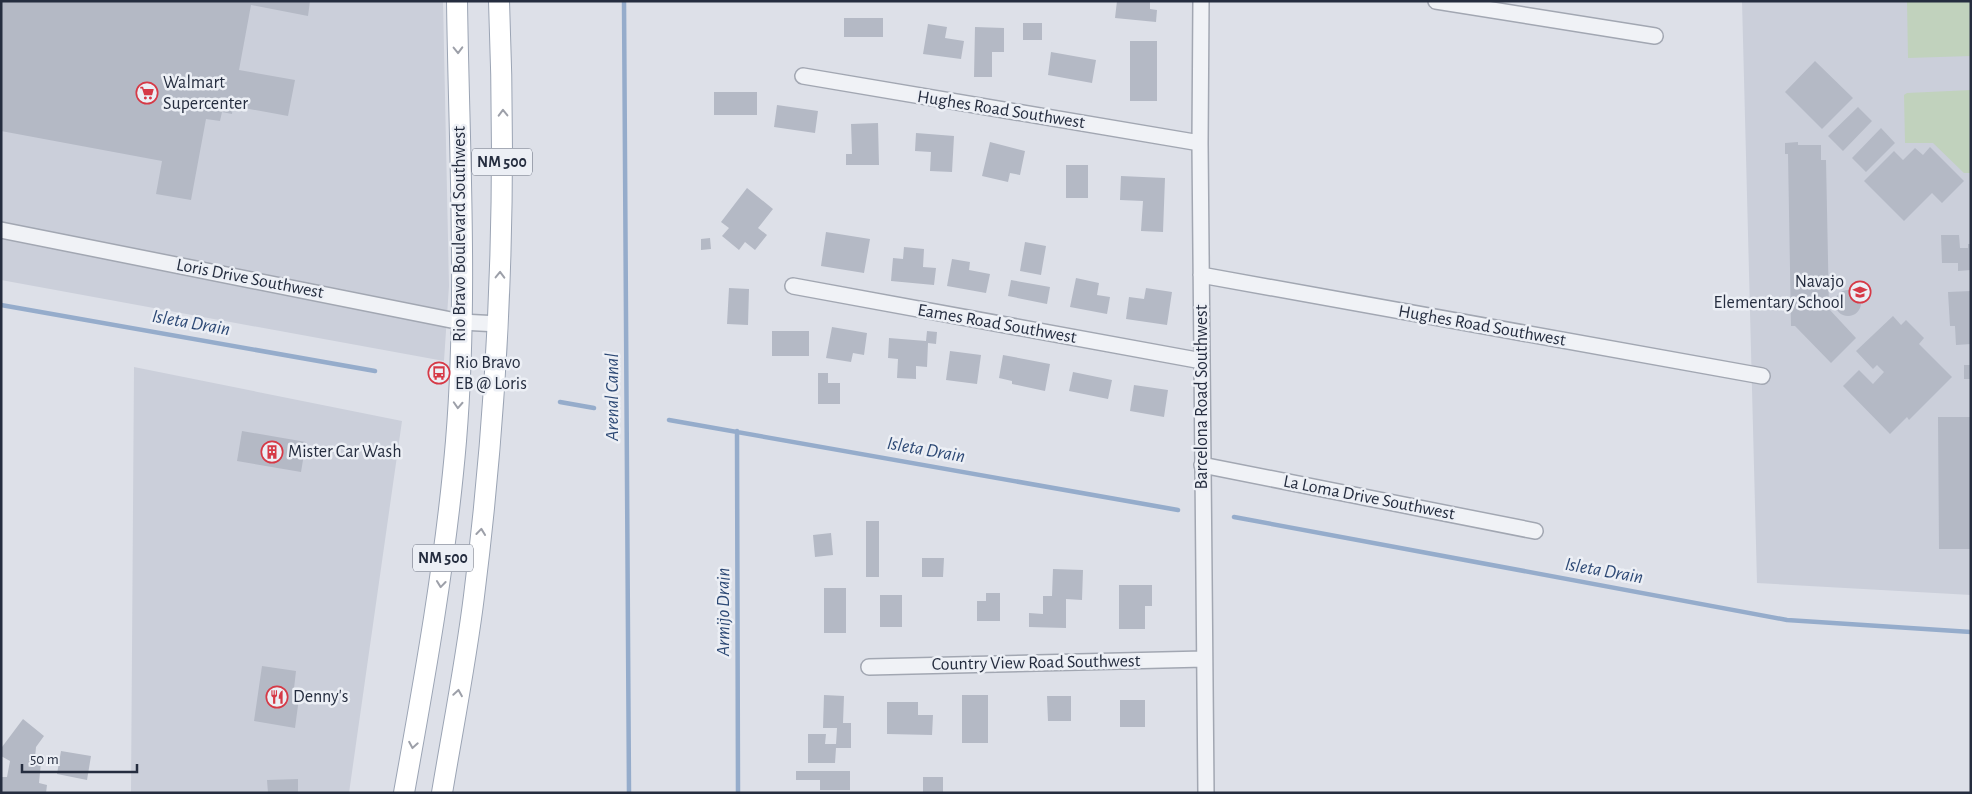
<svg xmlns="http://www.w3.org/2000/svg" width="1972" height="794" font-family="'Alegreya Sans',sans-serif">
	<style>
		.built { fill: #cbcfda }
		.green { fill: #c1d2bd }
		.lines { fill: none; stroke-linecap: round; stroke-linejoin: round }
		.stream { stroke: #95accb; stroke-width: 4.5 }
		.building { fill: #b4b9c5 }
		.minor-casing { stroke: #a2a7b2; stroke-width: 18 }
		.major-casing { stroke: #9ba4b4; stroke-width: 22 }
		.minor { stroke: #f0f2f6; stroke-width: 15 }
		.major { stroke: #fff; stroke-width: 20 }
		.oneway { stroke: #9da0a9 }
		.labels { text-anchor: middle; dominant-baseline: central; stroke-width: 5; stroke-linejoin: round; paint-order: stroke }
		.shield { fill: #eceff5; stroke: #616776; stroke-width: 1 }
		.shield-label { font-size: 16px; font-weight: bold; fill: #252d3f }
		.poi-label { font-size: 18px; fill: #252d3f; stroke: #eceff5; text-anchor: start }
		.street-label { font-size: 18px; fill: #252d3f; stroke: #eceff5 }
		.water-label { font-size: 19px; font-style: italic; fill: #2d4975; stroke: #eceff5 }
	</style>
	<rect width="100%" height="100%" fill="#dde0e8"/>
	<path class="built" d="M1 1H443L449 286 444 361 1 280Z
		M1742 1H1971V595L1757 583Z
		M134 367 402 421 349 793H131Z"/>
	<path class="green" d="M1907 1H1971V56L1908 58Z
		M1971 90V173H1964L1933 143H1905L1904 95 1907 93Z"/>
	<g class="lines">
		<path class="stream" d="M624 1 629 793
			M1 305 375 371
			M560 402 594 408
			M669 420 1178 510
			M737 431 738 793
			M1234 517 1787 620 1971 632"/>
	</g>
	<path class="building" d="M1 1H310L308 16 251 5 239 70 295 80 288 116 233 106 232 114 222 112 220 121 206 119 191 200 156 194 162 161 1 131Z
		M1117 1H1150V9L1157 10 1156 22 1115 18Z
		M844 18H883V37H844Z
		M1023 23H1042V40H1023Z
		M928 24 947 27 945 38 964 41 961 59 923 54Z
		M975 27 1004 28V52H992V77H974Z
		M1130 41H1157V101H1130Z
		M1051 52 1096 60 1092 83 1048 75Z
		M1815 61 1853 98 1822 129 1785 92Z
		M714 92H757V115H714Z
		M777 105 818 111 815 133 774 127Z
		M1858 107 1872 121 1843 151 1828 136Z
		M878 123 879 165H846V154H852L851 124Z
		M1881 128 1895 143 1866 172 1852 158Z
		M916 133 954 136 952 172 930 171 931 152 915 151Z
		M990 142 1025 151 1020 175 1010 173 1008 182 982 176Z
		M1798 142V145H1821V160H1826L1829 309 1856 338 1831 363 1795 326H1791L1788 154H1785V143Z
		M1930 147 1964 181 1942 203 1932 193 1904 221 1864 181 1894 151 1903 160 1915 148 1923 155Z
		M1066 165H1088V198H1066Z
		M1121 176 1165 178 1163 232 1141 231 1143 201 1120 200Z
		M747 188 773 209 758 228 767 235 755 250 745 242 739 250 722 236 729 228 721 222Z
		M826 232 870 239 864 273 821 266Z
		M1941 235H1959L1960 248H1968V244H1971V270L1958 271V263H1942Z
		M710 238 711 249 701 250V239Z
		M1025 242 1046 246 1041 275 1020 271Z
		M904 247 924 249 923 267 936 268 934 285 891 281 893 258 903 259Z
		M952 259 970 262 969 270 990 274 986 293 947 286Z
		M1076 278 1099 283 1097 295 1110 297 1107 314 1070 307Z
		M1011 280 1050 287 1047 304 1008 296Z
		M729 288 749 289 748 325 727 324Z
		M1146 288 1172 292 1167 325 1126 319 1129 297 1144 299Z
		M1835 303a13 13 0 1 1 26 0a13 13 0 1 1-26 0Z
		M1971 291V344L1956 345 1955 326H1950L1948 292Z
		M1893 316 1901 325 1906 320 1924 338 1919 344 1952 377 1909 420 1907 417 1890 434 1843 386 1859 370 1873 384 1884 372 1877 365 1873 369 1856 351Z
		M832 327 867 333 864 355 853 353 851 362 826 358Z
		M772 331H809V356H772Z
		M927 331 937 332 936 344 928 343 927 367 916 366V379L897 378 898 359 888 358 889 338 926 341Z
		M950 351 981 355 977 384 946 380Z
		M1003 355 1050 364 1045 391 1012 384V381L999 378Z
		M1964 365H1971V379H1964Z
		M1073 372 1112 380 1108 399 1069 391Z
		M818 373H828V383H840V404H818Z
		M1134 385 1168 390 1164 417 1130 411Z
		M1938 417H1971V549H1939Z
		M242 431 306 442 301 472 237 461Z
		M866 521H879V577H866Z
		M831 533 833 555 815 557 813 535Z
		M922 558H944L943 577H922Z
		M1053 569 1083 570 1082 600 1066 599V628L1029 627V613L1043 614V596H1052Z
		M1119 585H1152V606H1145V629H1119Z
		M824 588H846V633H824Z
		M986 593H1000V621H977V601H986Z
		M880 595H902V627H880Z
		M262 666 296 671 293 697 299 698 295 728 254 721Z
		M824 695 844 696 843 723H851V748H836L835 763H808V734H826L825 744H836L837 728H823Z
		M962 695H988V743H962Z
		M1047 696H1071V721H1048Z
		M1120 700H1145V727H1120Z
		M887 702H918V715H933L932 735 887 734Z
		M23 719 44 736 36 747 35 758 41 762 39 783 47 785 46 793H1V777H7L10 761 1 756 2 747Z
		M61 751 91 756 87 780 57 774Z
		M796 771H850V790H820V780H796Z
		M923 777H943V793H923Z
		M298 779V793H268L267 780Z"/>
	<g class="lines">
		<g class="minor-casing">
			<path id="minor" d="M1201 1 1200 143 1206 793
				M1436 1 1655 36
				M803 76 1200 143
				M1 230 461 322 499 324
				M1201 275 1762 376
				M793 286 1202 361
				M1202 465 1535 531
				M869 667 1204 659"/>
		</g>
		<g class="major-casing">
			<path id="major" d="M404 793C425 676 446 559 456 441 468 295 459 148 457 1
				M442 793C453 727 466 661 474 596 499 398 507 200 499 1"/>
		</g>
		<use href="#minor" class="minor"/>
		<use href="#major" class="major"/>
	</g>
	<defs><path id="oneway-chevron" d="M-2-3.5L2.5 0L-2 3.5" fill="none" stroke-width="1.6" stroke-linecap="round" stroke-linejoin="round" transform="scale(1.25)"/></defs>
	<g class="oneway">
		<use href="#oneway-chevron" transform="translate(458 50) rotate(89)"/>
		<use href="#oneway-chevron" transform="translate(503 113) rotate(-91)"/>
		<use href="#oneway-chevron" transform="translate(500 275) rotate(-89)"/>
		<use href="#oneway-chevron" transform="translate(458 405) rotate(93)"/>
		<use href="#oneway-chevron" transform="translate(481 532) rotate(-84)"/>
		<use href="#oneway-chevron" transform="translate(441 584) rotate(96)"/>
		<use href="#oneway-chevron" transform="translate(458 693) rotate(-81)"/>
		<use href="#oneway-chevron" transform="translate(413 745) rotate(100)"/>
	</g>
	<defs>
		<g id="supermarket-ring" transform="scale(1.125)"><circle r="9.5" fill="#eceff5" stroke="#d63946" stroke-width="1.5"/><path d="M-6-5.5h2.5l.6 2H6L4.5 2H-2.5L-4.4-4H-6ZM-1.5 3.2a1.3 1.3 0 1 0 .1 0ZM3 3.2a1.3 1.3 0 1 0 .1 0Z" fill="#d63946"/></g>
		<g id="school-ring" transform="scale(1.125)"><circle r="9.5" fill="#eceff5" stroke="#d63946" stroke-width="1.5"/><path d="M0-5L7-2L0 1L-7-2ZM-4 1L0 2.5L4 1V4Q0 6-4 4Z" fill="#d63946"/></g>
		<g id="bus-ring" transform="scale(1.125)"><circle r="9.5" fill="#eceff5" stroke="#d63946" stroke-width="1.5"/><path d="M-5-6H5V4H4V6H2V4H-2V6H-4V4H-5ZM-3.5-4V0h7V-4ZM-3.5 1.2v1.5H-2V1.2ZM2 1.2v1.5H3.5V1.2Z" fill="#d63946"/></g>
		<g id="building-ring" transform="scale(1.125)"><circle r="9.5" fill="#eceff5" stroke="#d63946" stroke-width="1.5"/><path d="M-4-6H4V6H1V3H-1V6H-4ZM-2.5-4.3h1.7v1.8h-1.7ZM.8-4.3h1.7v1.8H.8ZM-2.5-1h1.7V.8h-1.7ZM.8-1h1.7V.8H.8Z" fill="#d63946"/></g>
		<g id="restaurant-ring" transform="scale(1.125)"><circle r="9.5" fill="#eceff5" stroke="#d63946" stroke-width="1.5"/><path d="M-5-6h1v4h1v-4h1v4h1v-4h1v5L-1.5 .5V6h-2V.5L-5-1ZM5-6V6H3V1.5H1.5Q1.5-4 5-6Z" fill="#d63946"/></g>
	</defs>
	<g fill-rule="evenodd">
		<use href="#supermarket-ring" x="147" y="93"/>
		<use href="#school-ring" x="1860" y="292"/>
		<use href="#bus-ring" x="439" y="373"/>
		<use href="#building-ring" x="272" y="452"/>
		<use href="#restaurant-ring" x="277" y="697"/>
	</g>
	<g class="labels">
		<g class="shield">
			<rect x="472" y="148.5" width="60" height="27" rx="4"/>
			<rect x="413" y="544.5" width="60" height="27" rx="4"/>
		</g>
		<g class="shield-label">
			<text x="502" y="162">NM 500</text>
			<text x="443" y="558">NM 500</text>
		</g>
		<g class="poi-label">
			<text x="163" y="83">Walmart<tspan x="163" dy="21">Supercenter</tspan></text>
			<text x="1844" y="282" text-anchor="end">Navajo<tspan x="1844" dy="21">Elementary School</tspan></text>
			<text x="455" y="363">Rio Bravo<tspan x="455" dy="21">EB @ Loris</tspan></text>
			<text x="288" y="452">Mister Car Wash</text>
			<text x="293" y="697">Denny's</text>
		</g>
		<g class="street-label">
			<text transform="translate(1001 110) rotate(9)">Hughes Road Southwest</text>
			<text transform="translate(460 234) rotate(-90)">Rio Bravo Boulevard Southwest</text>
			<text transform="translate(250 279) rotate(11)">Loris Drive Southwest</text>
			<text transform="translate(997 324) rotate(10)">Eames Road Southwest</text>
			<text transform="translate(1482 326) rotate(10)">Hughes Road Southwest</text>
			<text transform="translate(1202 397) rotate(-90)">Barcelona Road Southwest</text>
			<text transform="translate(1369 498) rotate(11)">La Loma Drive Southwest</text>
			<text transform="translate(1036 663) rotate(-1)">Country View Road Southwest</text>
		</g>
		<g class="water-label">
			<text transform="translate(191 323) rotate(10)">Isleta Drain</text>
			<text transform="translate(612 397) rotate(-90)">Arenal Canal</text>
			<text transform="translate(926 450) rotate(10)">Isleta Drain</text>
			<text transform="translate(1604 571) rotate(10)">Isleta Drain</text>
			<text transform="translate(723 612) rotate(-90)">Armijo Drain</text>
		</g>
	</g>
	<rect width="1972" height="794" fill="none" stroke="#252d3f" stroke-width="5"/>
	<path d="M22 764v8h115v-8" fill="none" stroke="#252d3f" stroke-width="2.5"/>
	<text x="30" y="764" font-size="15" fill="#252d3f" stroke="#eceff5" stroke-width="4" paint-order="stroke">50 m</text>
</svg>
